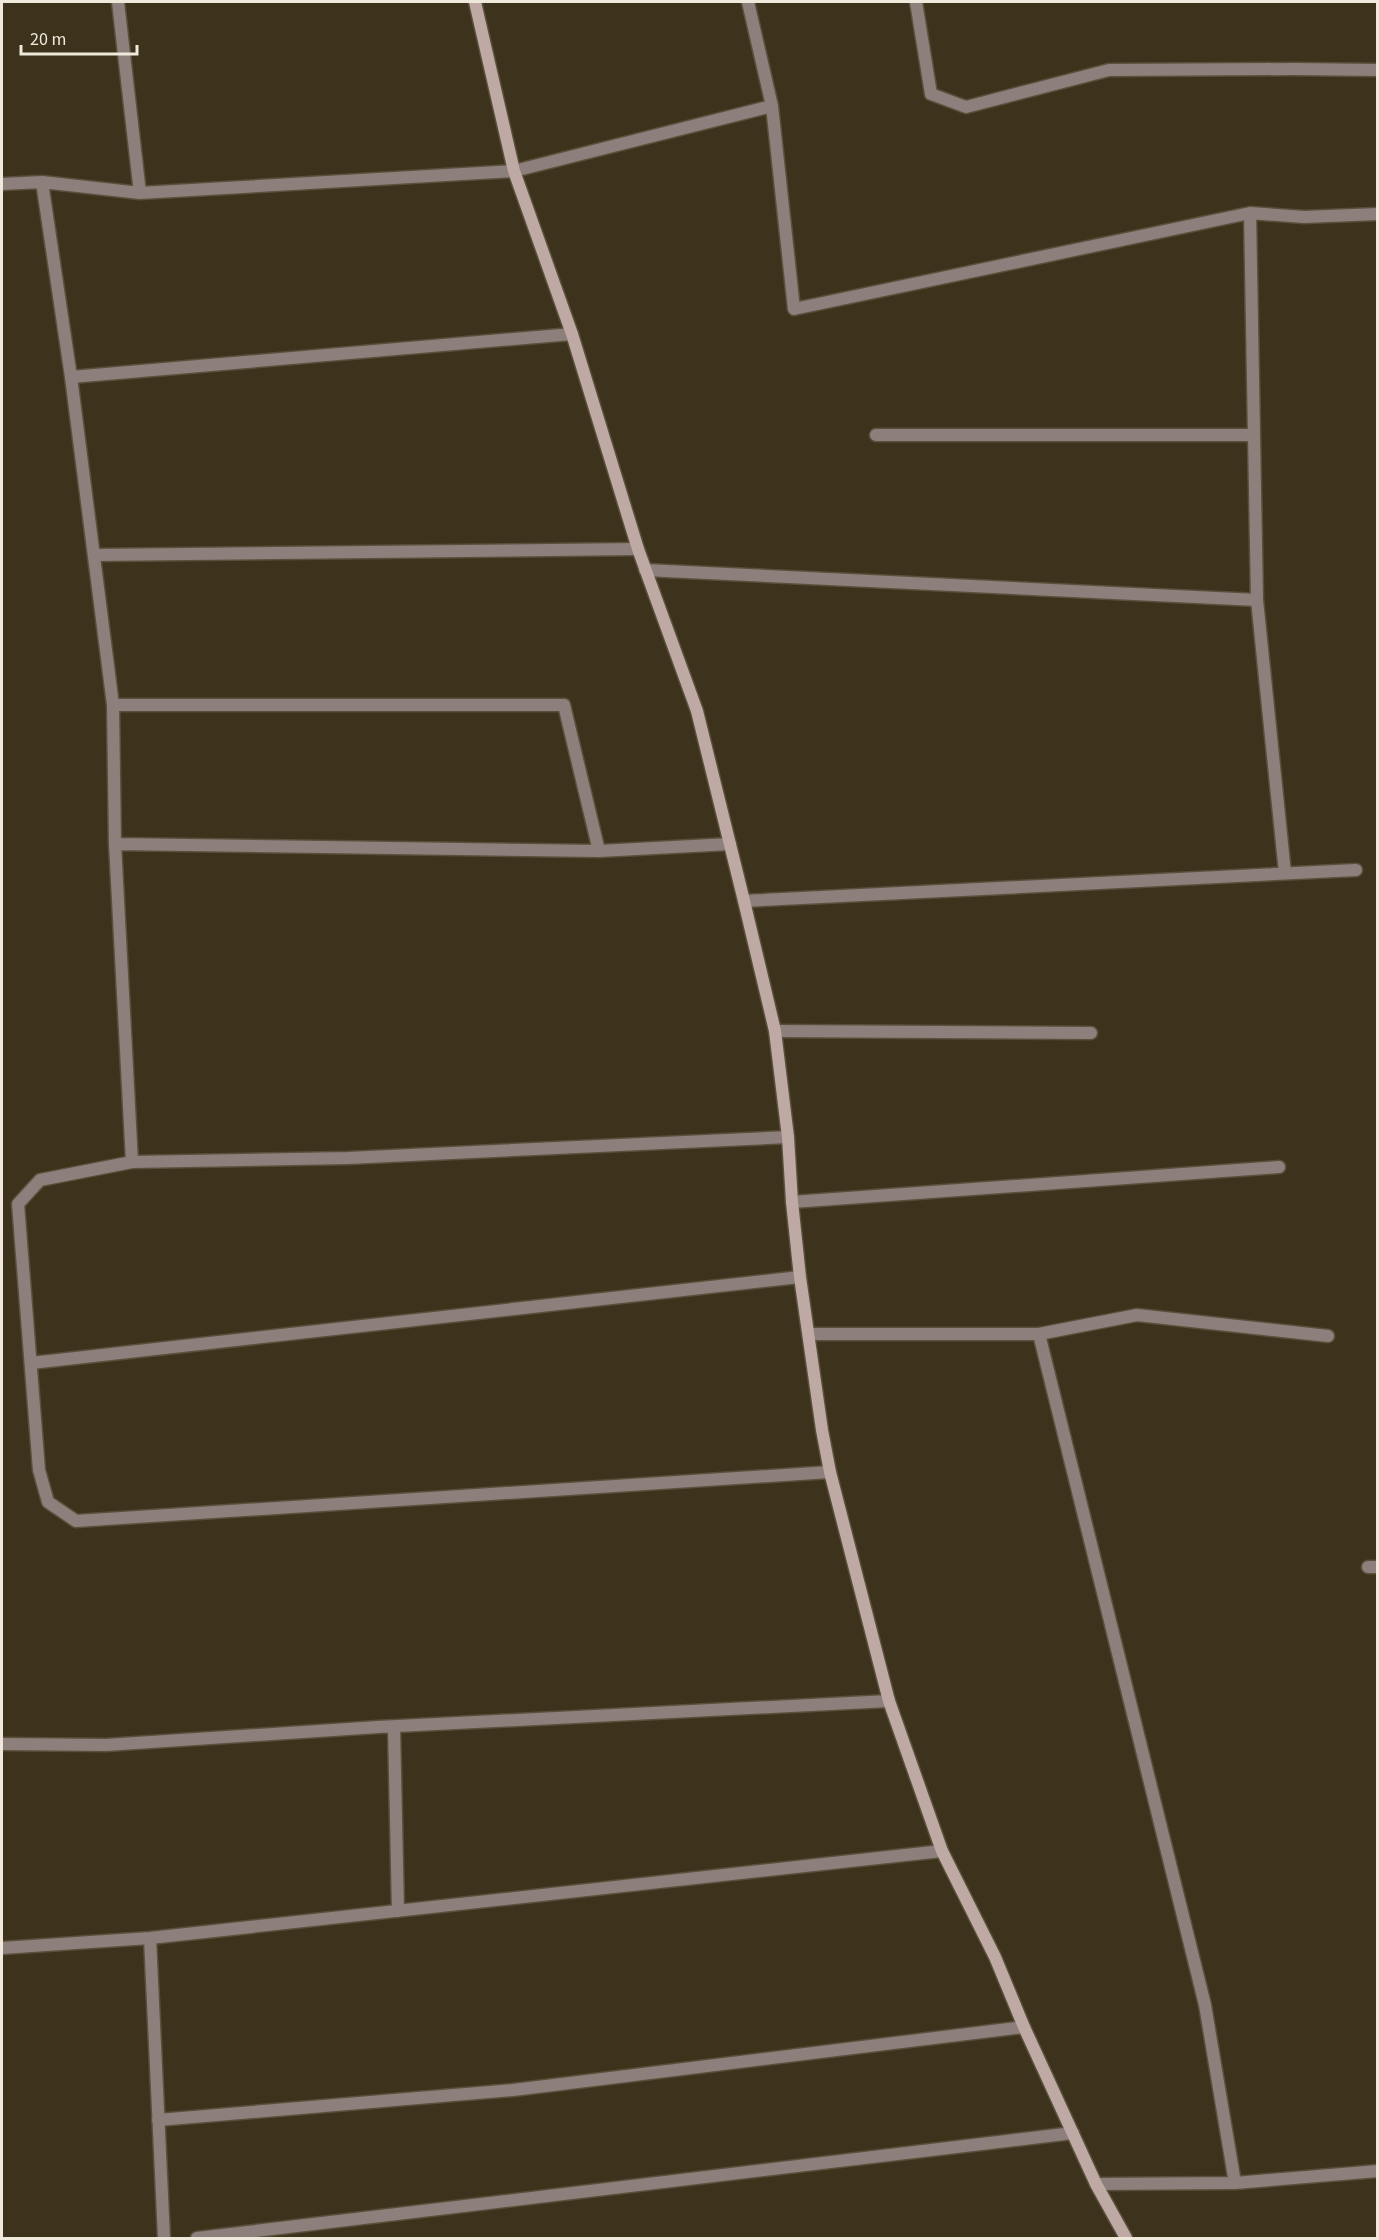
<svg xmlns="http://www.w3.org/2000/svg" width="1379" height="2240" font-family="'Source Sans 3',sans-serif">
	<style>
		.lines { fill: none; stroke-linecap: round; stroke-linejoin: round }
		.street-casing { stroke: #59503b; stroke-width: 15 }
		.secondary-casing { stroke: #59503b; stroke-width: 15 }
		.street { stroke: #8c7f7c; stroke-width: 12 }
		.secondary { stroke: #bea9a4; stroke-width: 12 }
	</style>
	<rect width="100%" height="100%" fill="#3d331c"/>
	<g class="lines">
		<g class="street-casing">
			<path id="street" d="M118 2 140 193
				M916 2 931 94 966 107 1109 70 1294 69 1378 70
				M42 182 71 377 113 705 115 844 132 1162
				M2 184 42 182 140 193 514 171 772 106 748 2
				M1250 213 1304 217 1378 214
				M71 377 572 334
				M876 435H1254
				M94 555 638 549
				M645 570 1257 600 1250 213 794 309 772 106
				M1257 600 1285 873
				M113 705H564L599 851
				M115 844 599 851 730 844
				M744 901 1356 870
				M775 1031 1091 1033
				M788 1137 348 1158 132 1162 40 1180 18 1204 39 1470 48 1502 76 1521 830 1472
				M792 1202 1279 1167
				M809 1334H1039L1205 2005 1235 2183
				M1039 1334 1137 1315 1328 1336
				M31 1363 800 1277
				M1368 1567H1378
				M394 1727 398 1911
				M2 1744 106 1745 378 1727 889 1701
				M150 1938 164 2238
				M2 1948 150 1938 942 1851
				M158 2120 513 2090 1024 2027
				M1096 2184 1235 2183 1378 2171
				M197 2238 1073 2133"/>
		</g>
		<g class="secondary-casing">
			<path id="secondary" d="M475 2 514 171 572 334 638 549 697 711 744 901 775 1031 788 1137 792 1202 800 1277 822 1430 830 1472 889 1701 942 1851 995 1957 1024 2027 1096 2184 1126 2238"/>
		</g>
		<use href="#street" class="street"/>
		<use href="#secondary" class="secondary"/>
	</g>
	<rect width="1379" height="2240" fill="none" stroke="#efe9db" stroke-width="6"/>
	<path d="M21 45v9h116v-9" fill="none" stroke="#efe9db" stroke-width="3"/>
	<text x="30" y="45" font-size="18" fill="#efe9db" stroke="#3d331c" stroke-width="4.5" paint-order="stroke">20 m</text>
</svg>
